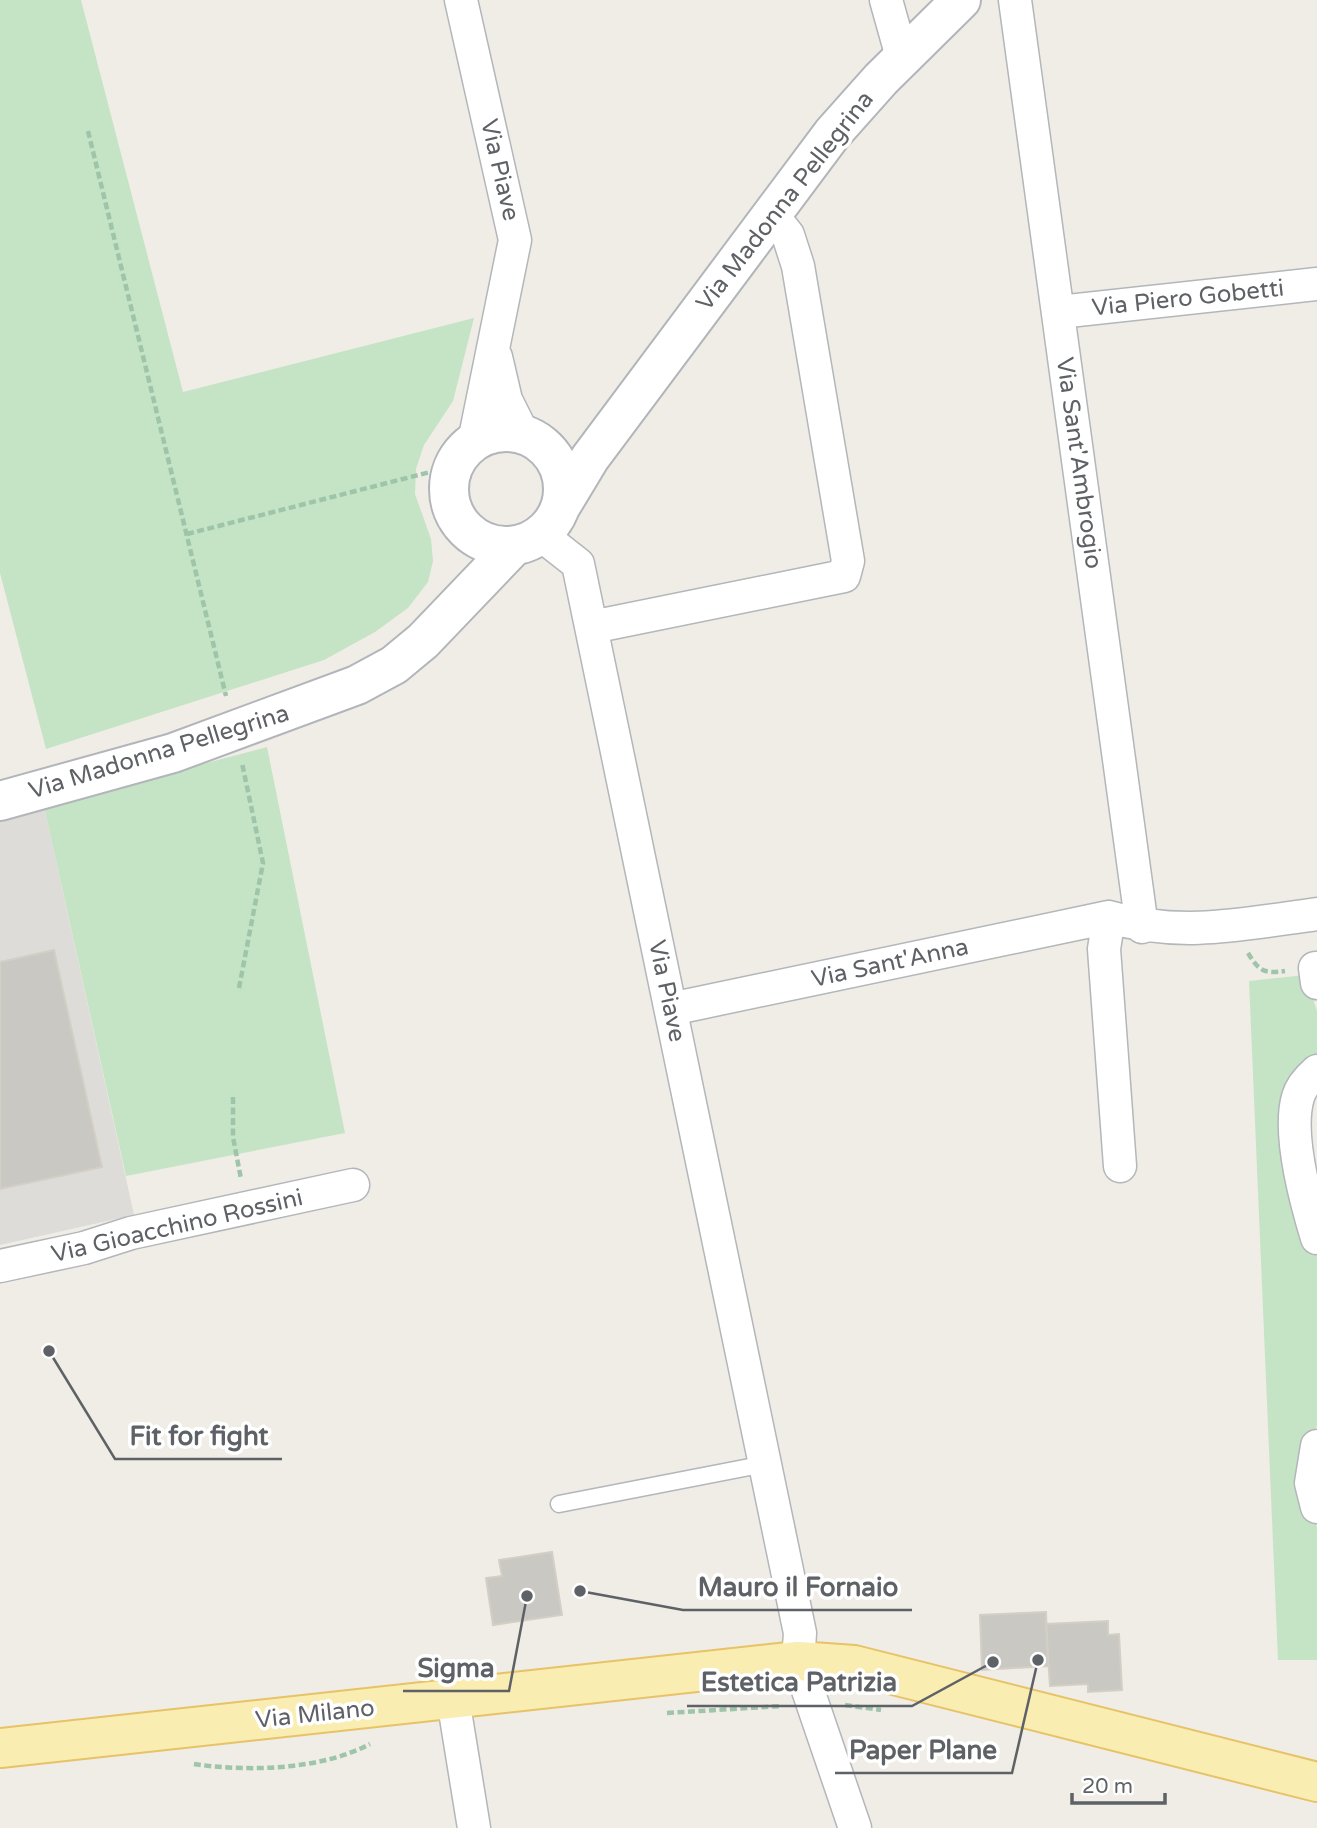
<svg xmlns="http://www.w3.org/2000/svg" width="1317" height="1828" font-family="'Varela Round',sans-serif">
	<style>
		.industrial { fill: #dedcd8 }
		.green { fill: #c5e4c5 }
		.building { fill: #cac8c3; stroke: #d3cfc5; stroke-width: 2 }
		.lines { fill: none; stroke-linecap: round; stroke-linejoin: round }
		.lane-casing { stroke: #b3b6ba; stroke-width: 19 }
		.street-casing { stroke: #b3b6ba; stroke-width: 35 }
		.secondary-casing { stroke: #b2b5ba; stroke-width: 42 }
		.primary-casing { stroke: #e7c267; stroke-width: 42 }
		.path { stroke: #9ec5a9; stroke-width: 4.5; stroke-dasharray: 7 3.5; stroke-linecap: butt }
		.lane { stroke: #fff; stroke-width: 16 }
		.street { stroke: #fff; stroke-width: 32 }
		.secondary { stroke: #fff; stroke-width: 38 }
		.primary { stroke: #f9edb1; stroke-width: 38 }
		.labels { text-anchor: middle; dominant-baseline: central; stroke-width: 7; stroke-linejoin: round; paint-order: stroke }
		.street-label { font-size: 24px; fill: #5e6165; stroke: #fff }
		.leader { fill: none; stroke: #5e6165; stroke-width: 2.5 }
		.callout-dot { fill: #5e6165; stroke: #fff; stroke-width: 2.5 }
		.callout-label { font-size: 26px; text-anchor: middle; font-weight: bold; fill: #5e6165; stroke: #fff; stroke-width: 7; stroke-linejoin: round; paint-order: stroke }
	</style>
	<rect width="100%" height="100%" fill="#efede6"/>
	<path class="industrial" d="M44 806 134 1215 0 1245V807Z"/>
	<path class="green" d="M0 0H81L183 392 474 318 453 401 424 445 416 469 415 494 431 539 433 561 428 582 408 608 375 632 324 660 46 749 0 573Z
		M267 747 345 1133 126 1176 44 806Z
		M1305 975 1317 1011V1059L1305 1069 1312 1250 1317 1257V1426L1310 1438 1307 1506 1317 1527V1660H1278L1249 981Z"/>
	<path class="building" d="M54 950 102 1167 0 1189V962Z
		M552 1552 562 1615 493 1625 486 1578 502 1576 499 1560Z
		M1046 1612 1048 1666 982 1670 980 1615Z
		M1108 1621V1635L1119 1634 1122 1690 1088 1692V1684L1050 1686 1046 1624Z"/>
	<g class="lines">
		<g class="lane-casing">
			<path id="lane" d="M559 1504 765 1464"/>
		</g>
		<g class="street-casing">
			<path id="street" d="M461 0 515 240 474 442
				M886 0 902 57
				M1015 0 1142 927
				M1059 312 1317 284
				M496 357 506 400 524 436
				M541 535 578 564 800 1633 798 1661 855 1828
				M592 627 844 576 848 561 798 266 788 235 772 215
				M1109 917 1104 949 1120 1166
				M1315 968 1317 983
				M671 1009 1109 917C1181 938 1244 924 1317 914
				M1317 1071C1309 1078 1301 1086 1298 1097 1287 1134 1306 1202 1317 1238
				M0 1266 84 1248 131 1233 353 1185
				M1317 1446 1311 1483 1317 1507
				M453 1699 474 1828"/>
		</g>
		<g class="secondary-casing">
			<path id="secondary" d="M449 489a57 57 0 1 1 114 0a57 57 0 1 1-114 0Z
				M561 506 590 458 832 134 881 79 961 0
				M0 801 173 753 357 685 394 665 423 641 514 546"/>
		</g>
		<g class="primary-casing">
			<path id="primary" d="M0 1748 798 1661 854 1665 1317 1782"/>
		</g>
		<path class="path" d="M88 131 226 696
			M187 534 442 469 446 454
			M1248 953C1259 971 1264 974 1285 971
			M239 988 263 863 242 763
			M233 1097V1137L241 1179
			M845 1705 881 1710
			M667 1713 781 1706
			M194 1764C248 1772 321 1770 370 1744"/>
		<use href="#lane" class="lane"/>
		<use href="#street" class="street"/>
		<use href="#secondary" class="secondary"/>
		<use href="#primary" class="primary"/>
	</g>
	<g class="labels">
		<g class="street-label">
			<text transform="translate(500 170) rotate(77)">Via Piave</text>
			<text transform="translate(785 201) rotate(-52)">Via Madonna Pellegrina</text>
			<text transform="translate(1188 298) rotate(-6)">Via Piero Gobetti</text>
			<text transform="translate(1079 463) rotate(82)">Via Sant'Ambrogio</text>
			<text transform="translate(159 752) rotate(-17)">Via Madonna Pellegrina</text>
			<text transform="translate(890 963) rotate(-12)">Via Sant'Anna</text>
			<text transform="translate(667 991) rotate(78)">Via Piave</text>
			<text transform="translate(177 1226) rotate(-13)">Via Gioacchino Rossini</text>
			<text transform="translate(315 1714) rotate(-6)">Via Milano</text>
		</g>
	</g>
	<path class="leader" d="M49 1351L115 1459H282M580 1591L683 1610H912M527 1596L509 1691H403M993 1662L912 1706H687M1038 1660L1012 1773H835"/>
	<g class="callout-dot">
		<circle cx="49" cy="1351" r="7"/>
		<circle cx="580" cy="1591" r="7"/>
		<circle cx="527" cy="1596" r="7"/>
		<circle cx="993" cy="1662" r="7"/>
		<circle cx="1038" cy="1660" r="7"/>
	</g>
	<g class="callout-label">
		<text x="199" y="1445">Fit for fight</text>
		<text x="798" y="1596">Mauro il Fornaio</text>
		<text x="456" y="1677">Sigma</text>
		<text x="799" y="1691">Estetica Patrizia</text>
		<text x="923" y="1759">Paper Plane</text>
	</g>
	<path d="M1072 1793v10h93v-10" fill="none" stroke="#5e6165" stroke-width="3.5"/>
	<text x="1082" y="1793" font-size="21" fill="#5e6165" stroke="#ffffff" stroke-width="5" paint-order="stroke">20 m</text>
</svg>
